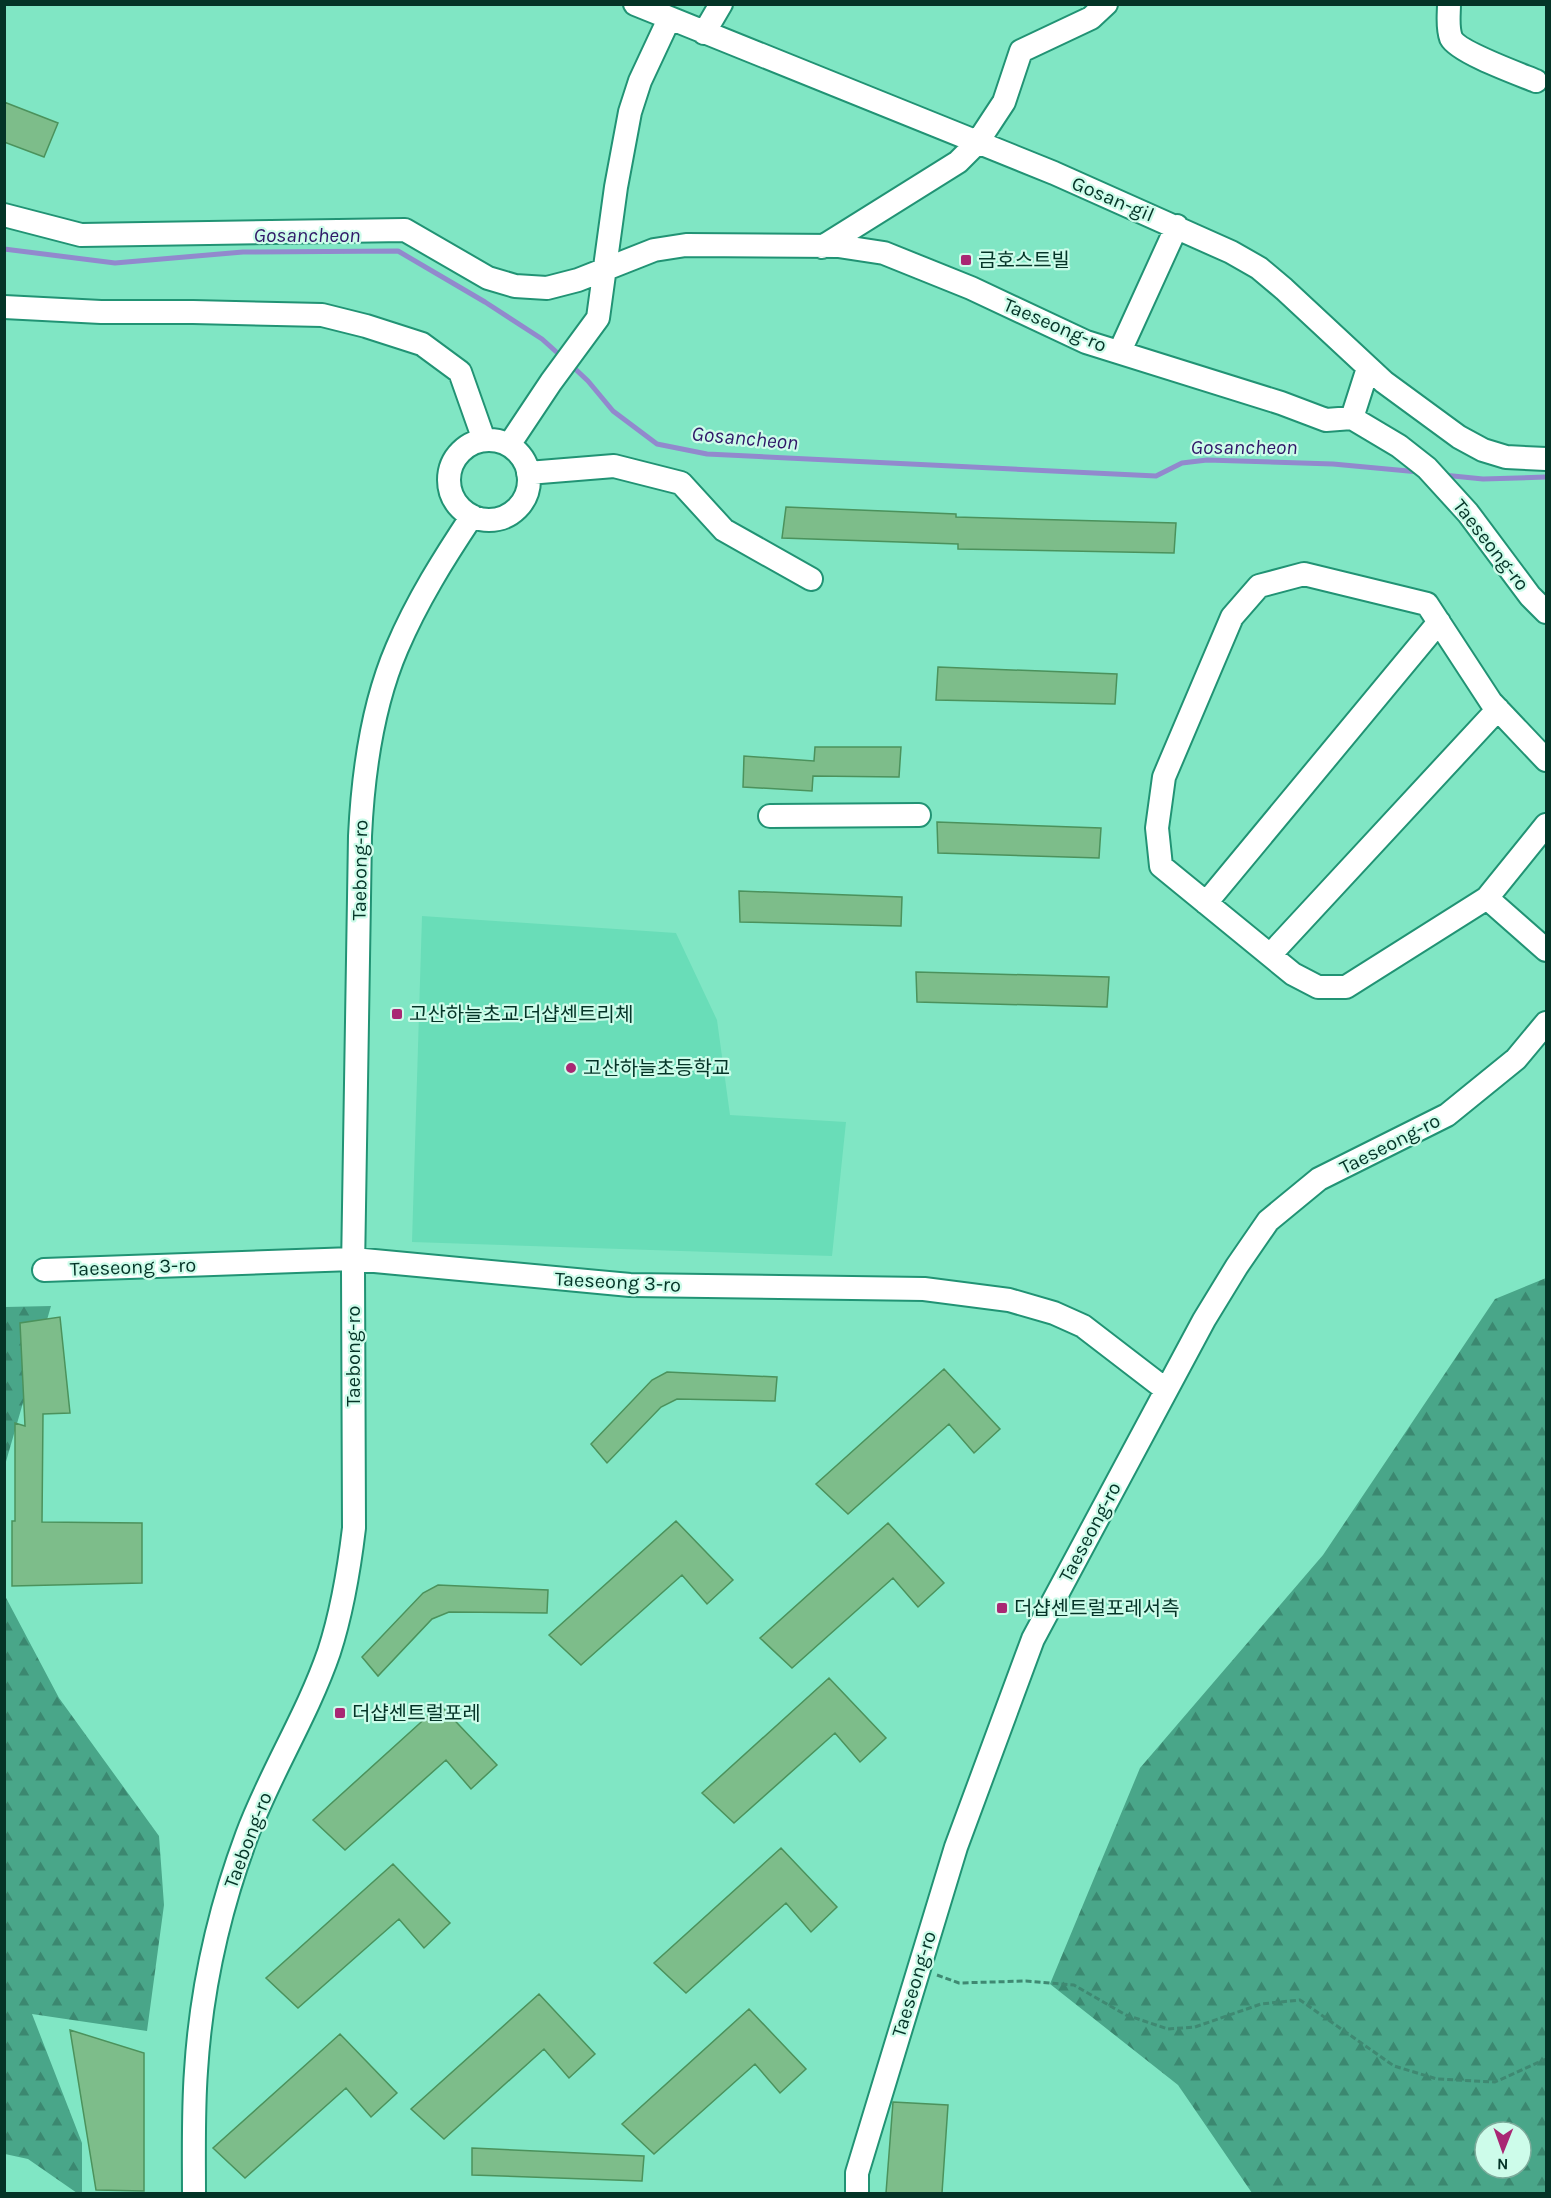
<svg xmlns="http://www.w3.org/2000/svg" width="1551" height="2198" font-family="Karla,'Noto Sans KR',sans-serif">
	<style>
		.built { fill: #69ddb8 }
		.forest { fill: url(#forest-firs); fill-rule: evenodd }
		.lines { fill: none; stroke-linecap: round; stroke-linejoin: round }
		.stream { stroke: #9289cd; stroke-width: 5 }
		.building { fill: #7dbd8a; stroke: #4b925c; stroke-width: 1.5 }
		.minor-casing { stroke: #219374; stroke-width: 26 }
		.path { stroke: #3f8972; stroke-width: 3; stroke-dasharray: 6 3; stroke-linecap: butt }
		.minor { stroke: #fff; stroke-width: 22 }
		.poi-dot { fill: #a92773; stroke: #cdfcea; stroke-width: 2 }
		.labels { text-anchor: middle; dominant-baseline: central; stroke-width: 4.5; stroke-linejoin: round; paint-order: stroke }
		.street-label { font-size: 20px; fill: #043427; stroke: #cdfcea }
		.poi-label { font-size: 20px; fill: #043427; stroke: #cdfcea; text-anchor: start }
		.water-label { font-size: 21px; font-style: italic; fill: #2f1767; stroke: #cdfcea }
	</style>
	<defs>
		<pattern id="forest-firs" width="22" height="20" patternUnits="userSpaceOnUse" patternTransform="scale(1.5)"><rect width="22" height="20" fill="#49a689"/><path d="M5 1l3.5 6h-7zM16 11l3.5 6h-7z" fill="#3b8870"/></pattern>
	</defs>
	<rect width="100%" height="100%" fill="#80e6c4"/>
	<path class="built" d="M422 916 676 933 717 1020 730 1115 846 1122 832 1256 412 1242Z"/>
	<path class="forest" d="M1546 1278V2193H1252L1178 2085 1050 1984 1140 1768 1323 1555 1495 1299ZM1485 2132H1521V2168H1485Z
		M51 1306 5 1465V1307Z
		M4 1594 59 1698 159 1836 164 1905 147 2031 32 2014 82 2143V2193H77L28 2159 5 2154Z"/>
	<g class="lines">
		<path class="stream" d="M4 249 115 263 243 252 398 251 485 302 542 339 562 357
			M571 365 588 381 613 411 657 444 707 454 1156 476 1182 463 1207 460 1333 464 1419 472
			M1443 475 1483 479 1546 477"/>
	</g>
	<path class="building" d="M4 102 58 123 44 157 4 142Z
		M786 507 956 514V517L1176 523 1174 553 958 549V544L782 538Z
		M938 667 1117 674 1115 704 936 700Z
		M815 747H901L899 777 813 776 812 791 743 787 744 756 814 761Z
		M937 822 1101 828 1099 858 938 853Z
		M739 891 902 897 901 926 740 922Z
		M916 972 1109 977 1107 1007 917 1002Z
		M60 1317 70 1413 43 1414 42 1522 142 1523V1583L12 1586V1521H15V1423L25 1426 20 1323Z
		M944 1369 1000 1429 974 1453 949 1424 848 1514 816 1484Z
		M667 1372 777 1377 775 1401 677 1399 661 1407 607 1463 591 1444 652 1380Z
		M676 1521 733 1580 707 1604 682 1575 581 1665 549 1635Z
		M888 1523 944 1583 918 1607 893 1578 792 1668 760 1638Z
		M438 1585 548 1590 547 1613 449 1612 432 1619 378 1676 362 1657 423 1593Z
		M829 1678 886 1738 860 1762 835 1733 734 1823 702 1793Z
		M440 1705 497 1765 471 1789 446 1760 345 1850 313 1820Z
		M781 1848 837 1907 811 1932 786 1903 686 1993 654 1963Z
		M393 1864 450 1923 424 1948 399 1919 298 2008 266 1978Z
		M539 1994 595 2054 569 2078 544 2049 444 2139 411 2109Z
		M749 2009 806 2069 780 2093 755 2064 654 2154 622 2124Z
		M70 2030 144 2053V2191L96 2190Z
		M340 2034 397 2093 371 2117 346 2088 245 2178 213 2148Z
		M893 2102 948 2105 942 2193H886Z
		M472 2148 644 2156 642 2181 472 2175Z"/>
	<g class="lines">
		<g class="minor-casing">
			<path id="minor" d="M635 4 1054 173 1231 252 1259 268 1284 289 1384 382 1459 437 1483 450 1506 457 1546 459
				M1449 4C1449 15 1447 27 1451 38 1458 52 1519 74 1536 81
				M704 33 721 4
				M4 215 81 235 405 230 488 278 515 286 547 288 578 280 654 250 686 245 838 246 884 253 971 288 1086 342 1281 403 1326 420 1352 418 1399 446 1427 468 1468 513 1530 596 1546 612
				M822 247 958 162 977 143 1004 102 1021 51 1091 18 1106 4
				M4 307 101 312H193L322 315 366 326 422 344 460 372 484 440
				M1120 351 1177 226
				M1352 418 1368 368
				M449 480a40 40 0 1 1 80 0a40 40 0 1 1-80 0Z
				M509 445 551 382 598 318 616 187 630 112 640 81 669 19
				M528 473 614 466 681 483 724 530 811 579
				M1546 760 1491 702 1427 604 1304 574 1259 586 1232 617 1164 777 1157 828 1161 866 1293 974 1318 987H1346L1487 898 1546 825
				M770 816 919 815
				M1487 898 1546 950
				M1206 903 1439 622
				M1270 955 1498 709
				M44 1270 353 1259 630 1285 924 1289 1009 1300 1054 1313 1083 1326 1165 1389
				M194 2194C194 2153 193 2111 196 2071 201 1991 219 1910 247 1835 270 1773 307 1716 329 1652 342 1612 349 1570 354 1528L353 1269 360 836C363 773 372 706 397 648 417 601 444 558 472 516
				M857 2194V2173L956 1847 1033 1639 1204 1320 1237 1266 1268 1221 1319 1179 1447 1115 1516 1059 1546 1023"/>
		</g>
		<path class="path" d="M937 1975 959 1983 1026 1981 1074 1985 1126 2015 1168 2029 1195 2027 1261 2004 1300 2000 1394 2066 1437 2079 1495 2082 1546 2059"/>
		<use href="#minor" class="minor"/>
	</g>
	<g class="poi-dot">
		<rect x="960" y="254" width="12" height="12" rx="3"/>
		<rect x="391" y="1008" width="12" height="12" rx="3"/>
		<circle cx="571" cy="1068" r="6"/>
		<rect x="996" y="1602" width="12" height="12" rx="3"/>
		<rect x="334" y="1707" width="12" height="12" rx="3"/>
	</g>
	<g class="labels">
		<g class="street-label">
			<text transform="translate(1113 199) rotate(23)">Gosan-gil</text>
			<text transform="translate(1055 325) rotate(23)">Taeseong-ro</text>
			<text transform="translate(1491 545) rotate(52)">Taeseong-ro</text>
			<text transform="translate(360 870) rotate(-89)">Taebong-ro</text>
			<text transform="translate(1390 1144) rotate(-27)">Taeseong-ro</text>
			<text transform="translate(133 1267) rotate(-2)">Taeseong 3-ro</text>
			<text transform="translate(618 1282) rotate(3)">Taeseong 3-ro</text>
			<text transform="translate(353 1356) rotate(-90)">Taebong-ro</text>
			<text transform="translate(1090 1532) rotate(-62)">Taeseong-ro</text>
			<text transform="translate(248 1840) rotate(-69)">Taebong-ro</text>
			<text transform="translate(914 1984) rotate(-73)">Taeseong-ro</text>
		</g>
		<g class="poi-label">
			<text x="978" y="260">금호스트빌</text>
			<text x="409" y="1014">고산하늘초교.더샵센트리체</text>
			<text x="583" y="1068">고산하늘초등학교</text>
			<text x="1014" y="1608">더샵센트럴포레서측</text>
			<text x="352" y="1713">더샵센트럴포레</text>
		</g>
		<g class="water-label">
			<text x="307" y="235">Gosancheon</text>
			<text transform="translate(745 438) rotate(5)">Gosancheon</text>
			<text x="1244" y="447">Gosancheon</text>
		</g>
	</g>
	<rect width="1551" height="2198" fill="none" stroke="#043427" stroke-width="12"/>
	<g transform="translate(1503 2150) rotate(181)"><circle r="28" fill="#cdfcea" stroke="#7dac9c" stroke-width="1.5"/>
	<path d="M0-4.5L10 22L0 15L-10 22Z" fill="#a92773"/>
	<text y="-9" font-size="16" font-weight="bold" text-anchor="middle" fill="#043427">N</text>
	</g>
</svg>
